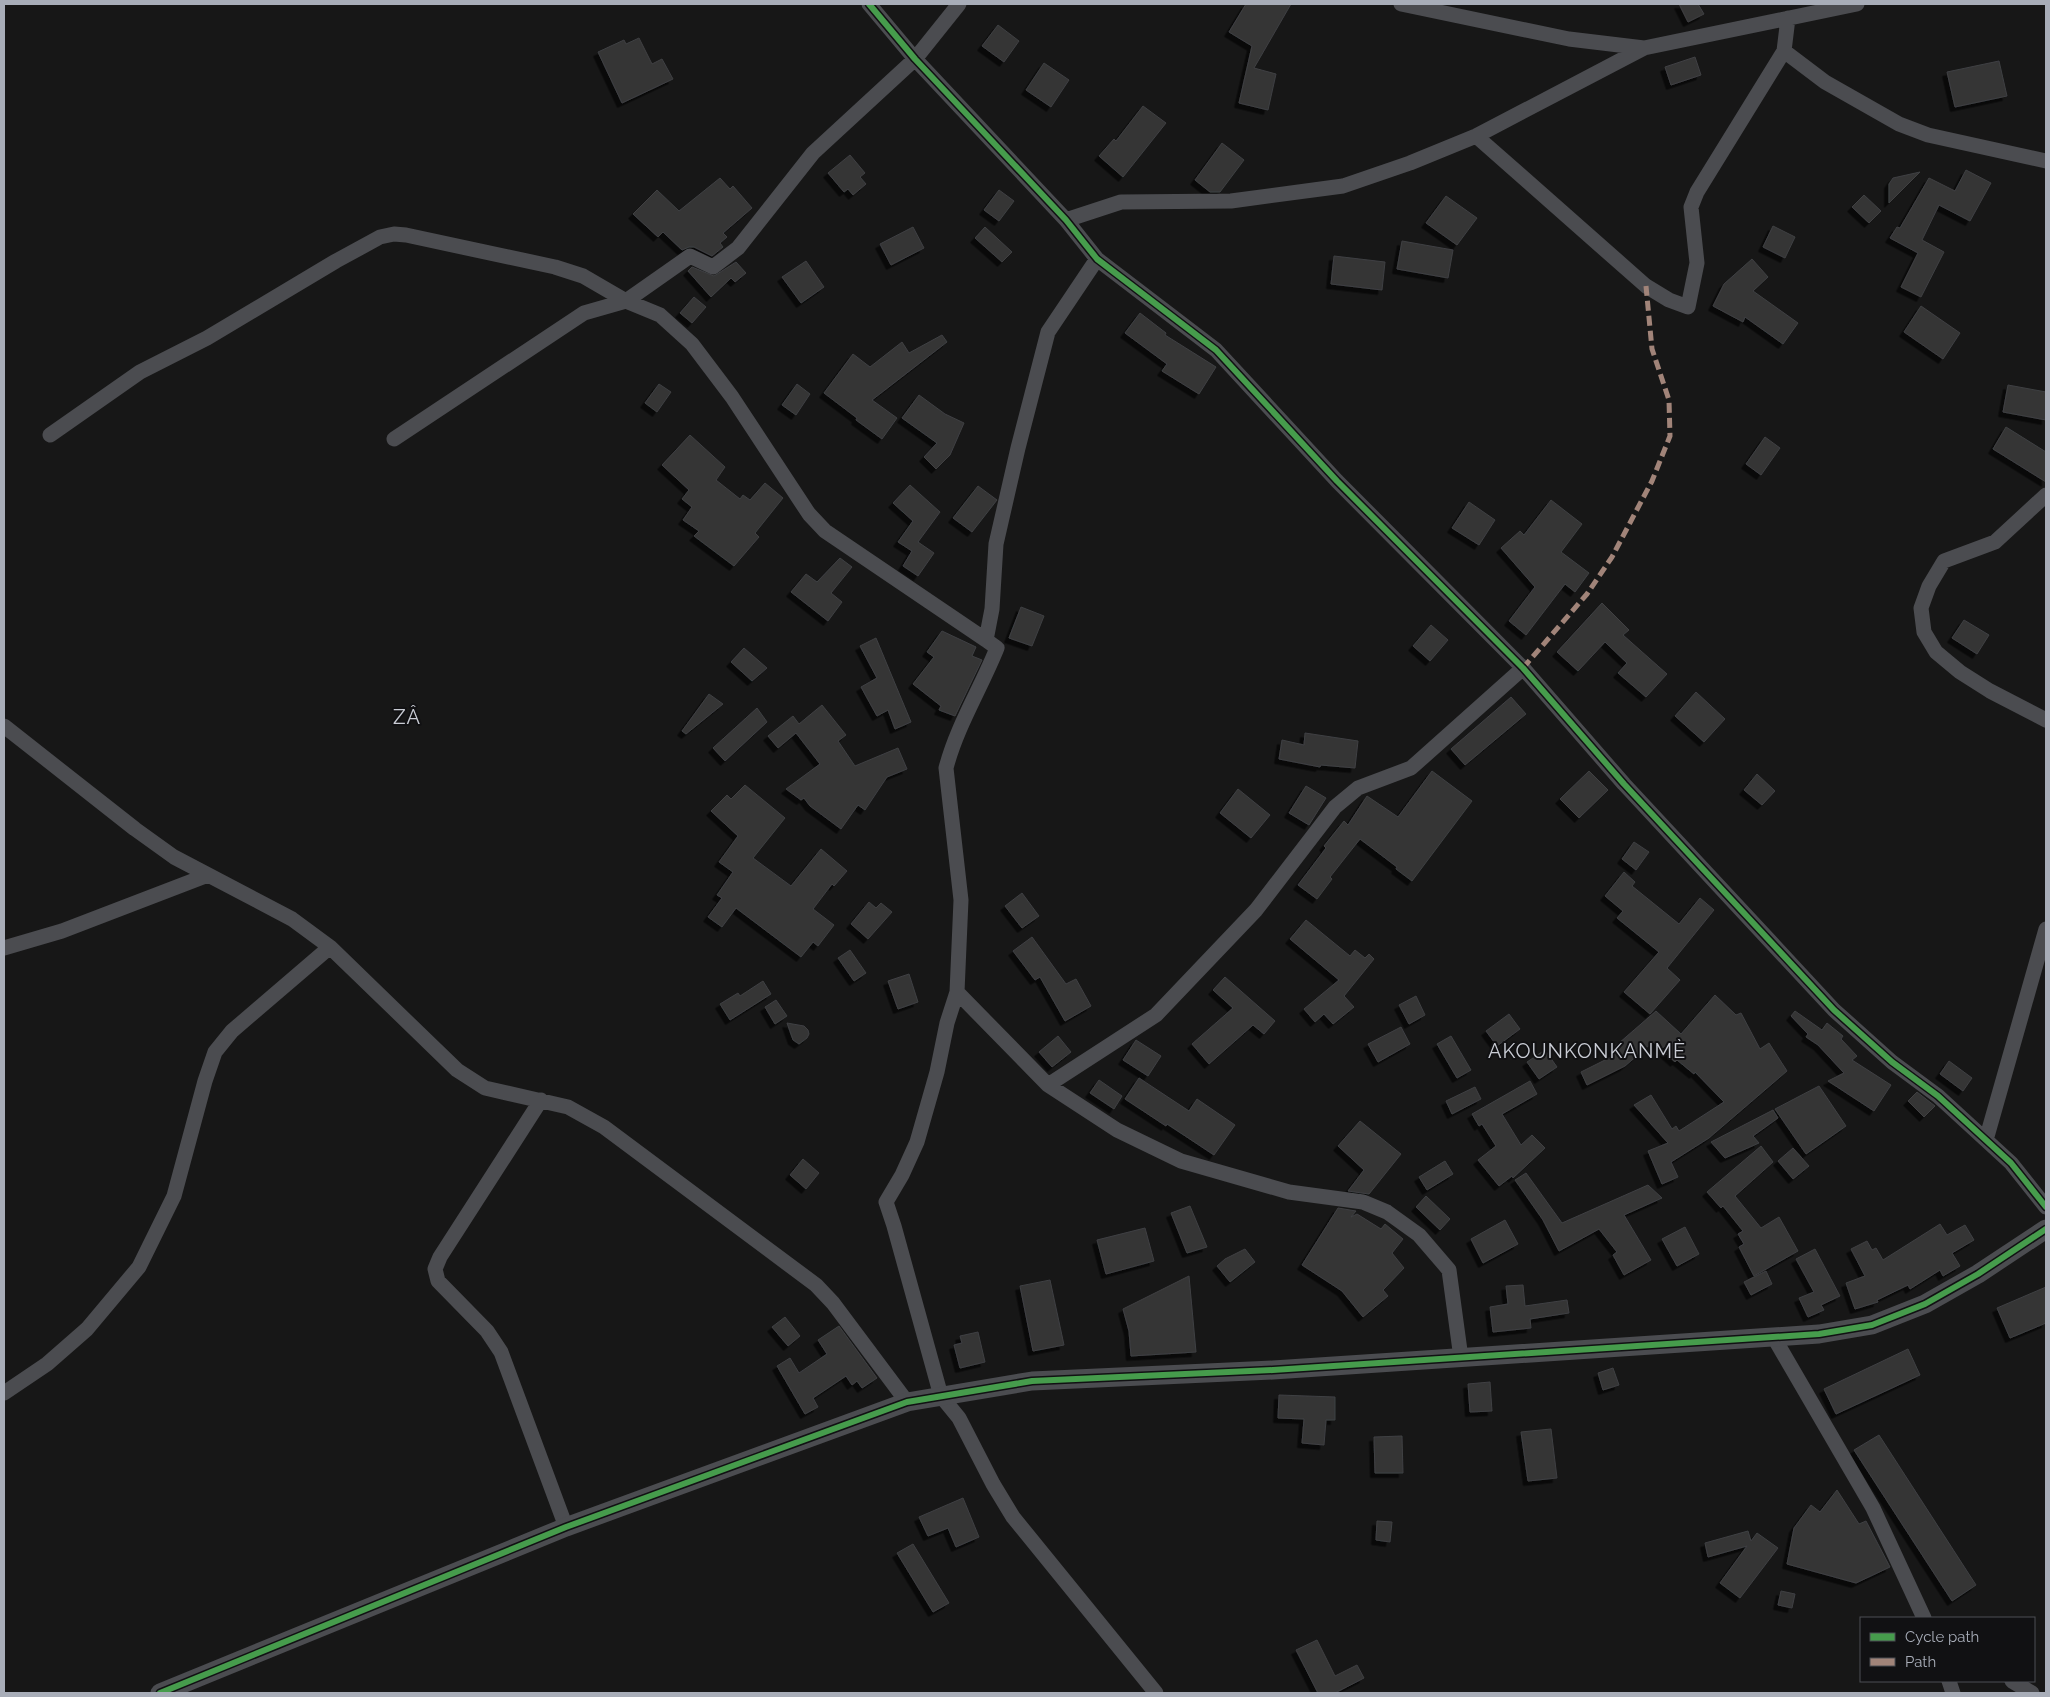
<svg xmlns="http://www.w3.org/2000/svg" width="2050" height="1697" font-family="Raleway,sans-serif">
	<style>
		.building { fill: #353536; stroke: #3f4043; filter: url(#shadow) }
		.lines { fill: none; stroke-linecap: round; stroke-linejoin: round }
		.minor { stroke: #4b4c50; stroke-width: 15 }
		.tertiary { stroke: #4b4c50; stroke-width: 19 }
		.quiet { stroke: #a18479; stroke-width: 5; stroke-dasharray: 10 5; stroke-linecap: butt }
		.cycleway-casing { stroke: #111113; stroke-width: 9 }
		.cycleway { stroke: #469c4c; stroke-width: 6 }
		.labels { text-anchor: middle; dominant-baseline: central; stroke-width: 4; stroke-linejoin: round; paint-order: stroke }
		.quarter-label { font-size: 20px; letter-spacing: 1px; fill: #c9ccd4; stroke: #111113 }
	</style>
	<defs>
		<filter id="shadow"><feDropShadow dx="-4.5" dy="4.5" stdDeviation="0" flood-color="#0009"/></filter>
	</defs>
	<rect width="100%" height="100%" fill="#171717"/>
	<path class="building" d="M1246 4H1291L1254 68 1276 74 1268 110 1239 103 1252 46 1229 32Z
		M1679 4H1698L1704 14 1688 22Z
		M998 25 1019 41 1004 62 982 46Z
		M639 38 652 64 662 59 673 79 622 103 598 52 624 40 626 44Z
		M1695 57 1701 75 1671 85 1665 67Z
		M1999 61 2007 96 1955 107 1947 72Z
		M1044 63 1069 80 1051 107 1026 90Z
		M1143 106 1166 123 1123 177 1099 156 1114 139 1116 141Z
		M1222 143 1244 160 1220 192H1210L1195 180Z
		M850 155 865 173 860 177 866 184 853 195 848 189 844 192 828 173Z
		M1966 170 1991 183 1970 221 1939 205 1922 240 1944 252 1921 297 1901 287 1918 253 1890 238 1897 227 1900 228 1929 178 1955 191Z
		M1920 172 1889 203V184L1893 178Z
		M720 178 730 189 733 186 752 208 723 233 727 237 720 243 723 247 712 256 694 247H689L682 250 663 232 658 237 633 214 657 190 679 211Z
		M999 190 1014 201 999 221 984 210Z
		M1864 195 1881 211 1869 223 1852 207Z
		M1446 196 1477 218 1457 245 1426 223Z
		M1773 226 1795 237 1785 258 1763 247Z
		M913 227 924 248 891 265 880 244Z
		M985 227 1012 252 1002 262 975 238Z
		M1402 241 1453 250 1448 278 1397 269Z
		M1334 256 1385 262 1382 290 1331 284Z
		M1752 259 1768 277 1753 291 1798 323 1783 344 1745 317 1743 322 1713 306 1724 284Z
		M806 261 824 287 801 303 782 277Z
		M736 262 746 273 735 282 731 278 711 297 688 271 692 267 714 276Z
		M694 297 706 307 692 323 680 313Z
		M1921 306 1960 333 1943 359 1904 332Z
		M1140 313 1166 333 1165 335 1216 367 1199 394 1162 371 1167 364 1125 333Z
		M942 335 947 342 872 400 897 418 882 439 856 420 857 418 824 393 853 354 870 367 902 342 909 353Z
		M659 384 671 392 657 412 645 403Z
		M797 384 810 394 796 415 782 405Z
		M2008 385 2046 392V420L2003 412Z
		M919 395 945 414 964 423 950 455 936 469 924 457 937 443 902 418Z
		M2006 427 2046 452V482L1993 449Z
		M690 435 725 467 716 480 740 499 743 495 750 500 765 483 783 498 755 533 759 537 734 566 694 536 699 531 683 520 692 507 682 499 689 490 662 465Z
		M1765 437 1780 448 1761 475 1746 464Z
		M910 485 940 512 918 542 934 553 918 576 903 566 912 551 898 542 913 521 893 503Z
		M978 486 997 500 972 532 953 518Z
		M1551 500 1582 524 1561 552 1589 573 1575 592 1565 584 1526 635 1509 621 1535 587 1501 548 1520 531 1524 535Z
		M1469 502 1495 520 1479 545 1452 528Z
		M840 558 852 567 831 593 842 602 828 621 791 592 806 574 817 582Z
		M1602 603 1629 630 1623 635 1667 674 1646 697 1618 673 1627 663 1605 642 1578 671 1557 652Z
		M1021 607 1044 616 1032 646 1009 638Z
		M1964 620 1989 635 1977 654 1952 638Z
		M1431 625 1448 640 1430 661 1413 646Z
		M942 631 976 647 972 656 982 660 955 716 939 710 941 706 913 684 934 657 927 652Z
		M876 638 911 722 895 729 888 710 877 716 861 687 877 678 860 646Z
		M744 648 767 668 752 681 731 662Z
		M1696 692 1725 719 1704 742 1675 716Z
		M709 694 723 704 686 734 682 731Z
		M1511 697 1526 714 1465 765 1451 749Z
		M822 705 846 735 838 741 855 766 898 748 907 769 887 777 865 810 858 805 841 829 810 806 804 798 801 800 786 789 820 764 796 733 778 748 768 736 793 716 799 724Z
		M757 708 767 722 725 761 713 748Z
		M1305 733 1358 741 1355 768 1321 765 1320 767 1279 759 1282 740 1304 745Z
		M1432 771 1472 801 1412 881 1396 869 1397 867 1360 839 1330 877 1332 879 1317 899 1298 885 1326 848 1324 846 1344 821 1348 825 1367 796 1398 817Z
		M1589 771 1608 790 1579 818 1560 799Z
		M1757 774 1775 791 1762 805 1744 790Z
		M745 785 785 818 753 858 791 886 821 849 847 871 834 886 832 884 813 909 834 925 818 946 813 942 801 957 736 908 722 927 708 917 722 898 717 895 733 872 719 862 738 836 711 811 727 795 731 799Z
		M1306 786 1326 798 1309 825 1289 813Z
		M1238 789 1270 815 1251 838 1220 813Z
		M1634 842 1649 852 1636 870 1622 859Z
		M1624 872 1635 882 1632 886 1679 924 1700 898 1714 910 1667 968 1680 980 1650 1014 1624 992 1659 952 1617 918 1623 911 1605 896Z
		M1022 893 1039 916 1022 928 1005 906Z
		M869 902 876 908 881 903 892 912 868 939 851 924Z
		M1306 920 1350 956 1355 950 1365 958 1369 954 1374 959 1344 996 1354 1007 1333 1024 1324 1014 1315 1022 1304 1009 1339 980 1290 939Z
		M1032 937 1066 984 1076 979 1091 1006 1065 1021 1040 977 1035 980 1013 951Z
		M850 950 866 973 854 981 838 958Z
		M909 974 918 1002 898 1009 888 981Z
		M1225 977 1275 1021 1264 1034 1253 1025 1209 1064 1192 1044 1233 1008 1213 990Z
		M763 981 771 994 730 1020 720 1004 738 993 740 996Z
		M1715 995 1736 1015 1741 1013 1760 1049 1769 1043 1787 1071 1709 1138 1671 1162 1678 1177 1662 1184 1648 1151 1668 1143 1634 1105 1651 1095 1672 1129 1676 1126 1679 1131 1724 1102 1695 1072 1694 1074 1677 1060 1675 1062 1664 1052 1675 1041 1660 1049 1653 1042 1625 1066 1587 1085 1581 1072 1615 1055 1611 1050 1656 1011 1681 1034Z
		M1416 996 1425 1015 1409 1024 1399 1005Z
		M776 1000 787 1016 775 1024 765 1007Z
		M1795 1011 1822 1030 1827 1023 1843 1036 1841 1039 1857 1056 1852 1060 1891 1085 1874 1111 1828 1081 1844 1073 1818 1045 1806 1037 1808 1034 1791 1016Z
		M1509 1014 1520 1029 1497 1046 1486 1031Z
		M787 1023 804 1026 808 1030 809 1034 807 1038 799 1044 793 1040Z
		M1401 1027 1410 1044 1378 1062 1368 1044Z
		M1058 1036 1071 1052 1052 1067 1039 1052Z
		M1451 1036 1471 1070 1457 1078 1437 1044Z
		M1136 1040 1161 1056 1148 1076 1123 1060Z
		M1545 1050 1557 1067 1539 1079 1527 1062Z
		M1949 1061 1972 1078 1963 1091 1940 1074Z
		M1139 1078 1189 1111 1197 1099 1235 1125 1214 1155 1167 1124 1166 1126 1125 1099Z
		M1099 1080 1122 1096 1114 1109 1090 1093Z
		M1530 1081 1537 1094 1502 1114 1521 1145 1532 1135 1545 1148 1513 1178 1512 1176 1499 1186 1478 1160 1496 1146 1482 1124 1479 1126 1472 1114Z
		M1819 1086 1846 1126 1806 1154 1775 1109Z
		M1475 1087 1481 1099 1452 1114 1446 1101Z
		M1917 1092 1935 1106 1924 1117 1908 1101Z
		M1773 1110 1778 1118 1753 1136 1759 1143 1725 1158 1711 1142Z
		M1360 1121 1401 1154 1369 1194 1348 1191 1364 1170 1338 1146Z
		M1761 1146 1773 1162 1735 1196 1761 1228 1779 1217 1798 1251 1754 1276 1739 1247 1744 1244 1738 1234 1743 1231 1723 1206 1721 1208 1707 1192Z
		M1793 1148 1809 1166 1793 1179 1778 1161Z
		M803 1159 819 1173 806 1189 790 1175Z
		M1445 1161 1453 1174 1427 1190 1419 1177Z
		M1526 1173 1562 1223 1648 1185 1662 1198 1624 1215 1651 1260 1624 1275 1613 1255 1617 1252 1599 1229 1559 1251 1543 1220 1515 1180Z
		M1426 1196 1450 1219 1440 1230 1416 1207Z
		M1190 1206 1207 1247 1187 1253 1171 1213Z
		M1338 1208 1356 1211 1351 1217 1357 1214 1381 1229 1385 1224 1403 1239 1392 1253 1404 1268 1383 1290 1388 1296 1363 1317 1342 1291 1302 1265Z
		M1505 1220 1518 1244 1483 1263 1471 1239Z
		M1940 1224 1947 1235 1965 1225 1974 1240 1952 1253 1960 1266 1943 1276 1940 1270 1910 1289 1908 1285 1877 1300 1878 1302 1855 1309 1846 1283 1865 1276 1851 1249 1867 1241 1872 1250 1876 1248 1883 1260Z
		M1685 1227 1699 1254 1677 1266 1662 1239Z
		M1145 1228 1154 1261 1106 1274 1097 1240Z
		M1245 1249 1255 1262 1230 1282 1217 1266 1225 1259Z
		M1815 1249 1840 1296 1821 1305 1824 1310 1808 1317 1799 1298 1814 1292 1796 1259Z
		M1766 1271 1772 1284 1751 1295 1744 1282Z
		M1189 1276 1196 1352 1131 1356 1129 1331 1123 1309Z
		M1050 1280 1064 1345 1033 1351 1020 1286Z
		M1523 1285 1525 1306 1567 1300 1569 1313 1530 1319 1531 1328 1493 1332 1490 1307 1508 1304 1506 1286Z
		M2046 1287V1323L2010 1338 1997 1308Z
		M785 1317 800 1336 788 1346 772 1327Z
		M839 1326 877 1378 862 1388 857 1381 852 1385 846 1376 813 1398 818 1407 805 1414 777 1366 790 1358 799 1373 827 1354 818 1340Z
		M978 1332 985 1362 960 1368 954 1345 962 1343 960 1336Z
		M1908 1349 1920 1375 1836 1414 1824 1389Z
		M1613 1368 1619 1385 1603 1390 1598 1373Z
		M1490 1382 1492 1411 1470 1412 1468 1384Z
		M1279 1395 1335 1397V1420H1326L1324 1445 1302 1443 1304 1419 1278 1418Z
		M1551 1429 1557 1478 1528 1481 1521 1432Z
		M1879 1435 1976 1585 1952 1601 1854 1450Z
		M1402 1436 1403 1473H1375L1374 1437Z
		M1837 1490 1859 1524 1866 1521 1890 1567 1856 1583 1787 1564 1794 1528 1811 1505 1820 1512Z
		M963 1498 979 1537 956 1547 948 1528 928 1536 919 1517Z
		M1377 1521 1392 1522 1390 1542 1376 1540Z
		M1748 1531 1751 1541 1757 1533 1778 1548 1740 1598 1720 1583 1747 1546 1708 1557 1705 1543Z
		M913 1544 949 1603 933 1612 897 1553Z
		M1781 1591 1795 1594 1792 1608 1778 1605Z
		M1317 1640 1335 1676 1357 1665 1364 1678 1335 1693H1318L1296 1650Z"/>
	<g class="lines">
		<path class="minor" d="M869 4 915 59 1066 220 1097 259 1216 350 1337 481 1523 668 1624 784 1834 1010 1892 1062 1938 1096 2011 1163 2046 1207
			M1401 4 1569 39 1644 48 1857 4
			M1788 18 1784 51 1825 82 1899 124 1928 135 2046 161
			M1476 136 1646 286 1669 300 1688 307 1697 263 1691 207 1697 192 1784 51
			M1066 220 1121 202 1231 201 1343 186 1410 163 1476 136 1644 48
			M1097 259 1048 332 1018 448 996 544 992 609 986 640 997 648C981 688 957 726 946 768L961 900 957 992 947 1023 937 1072 917 1142 902 1175 886 1202 894 1226 941 1396 959 1418 993 1484 1013 1517 1156 1693
			M50 435 140 372 207 338 336 261 380 237 394 234 406 235 555 267 583 276 626 301 660 315 692 344 732 397 809 514 825 531 986 640
			M394 439 584 313 626 301 690 256 713 267 738 248 813 153 915 59 959 4
			M2046 495 1995 542 1944 561 1929 586 1921 608 1924 632 1936 652 1960 672 1990 691 2046 720
			M4 726 135 829 174 857 292 919 330 947 457 1070 485 1088 568 1107 604 1127 816 1285 833 1303 907 1402
			M4 948 62 931 208 875
			M957 992 1048 1085 1117 1130 1181 1161 1289 1192 1363 1202 1387 1212 1419 1235 1449 1270 1461 1358
			M1048 1085 1156 1015 1256 910 1335 807 1358 788 1411 768 1523 668
			M541 1100 440 1257 435 1269 438 1281 487 1331 501 1352 566 1527
			M1986 1140 2046 929
			M1773 1336 1873 1508 1924 1618
			M4 1393 47 1364 87 1329 139 1267 174 1196 205 1081 215 1052 232 1031 330 947
			M1949 1681 1953 1693
			M2012 1681 2032 1693"/>
		<path class="tertiary" d="M160 1693 566 1527 907 1402 1032 1381 1273 1370 1819 1334 1872 1325 1925 1304 1978 1274 2046 1229"/>
		<path class="quiet" d="M1523 668 1587 594 1612 557 1652 481 1670 436 1669 400 1652 349 1646 286"/>
		<g class="cycleway-casing">
			<path id="cycleway" d="M869 4 915 59 1066 220 1097 259 1216 350 1337 481 1523 668 1624 784 1834 1010 1892 1062 1938 1096 2011 1163 2046 1207
				M160 1693 566 1527 907 1402 1032 1381 1273 1370 1819 1334 1872 1325 1925 1304 1978 1274 2046 1229"/>
		</g>
		<use href="#cycleway" class="cycleway"/>
	</g>
	<g class="labels">
		<g class="quarter-label">
			<text x="407" y="717">ZÂ</text>
			<text x="1587" y="1051">AKOUNKONKANMÈ</text>
		</g>
	</g>
	<rect width="2050" height="1697" fill="none" stroke="#a8adb8" stroke-width="10"/>
	<rect x="1860" y="1617" width="175" height="65" fill="#111113" stroke="#4d4f55"/>
	<rect x="1870" y="1633" width="25" height="8" fill="#469c4c" stroke="#4d4f55"/>
	<text x="1905" y="1642" font-size="15" fill="#a8adb8">Cycle path</text>
	<rect x="1870" y="1658" width="25" height="8" fill="#a18479" stroke="#4d4f55"/>
	<text x="1905" y="1667" font-size="15" fill="#a8adb8">Path</text>
</svg>
